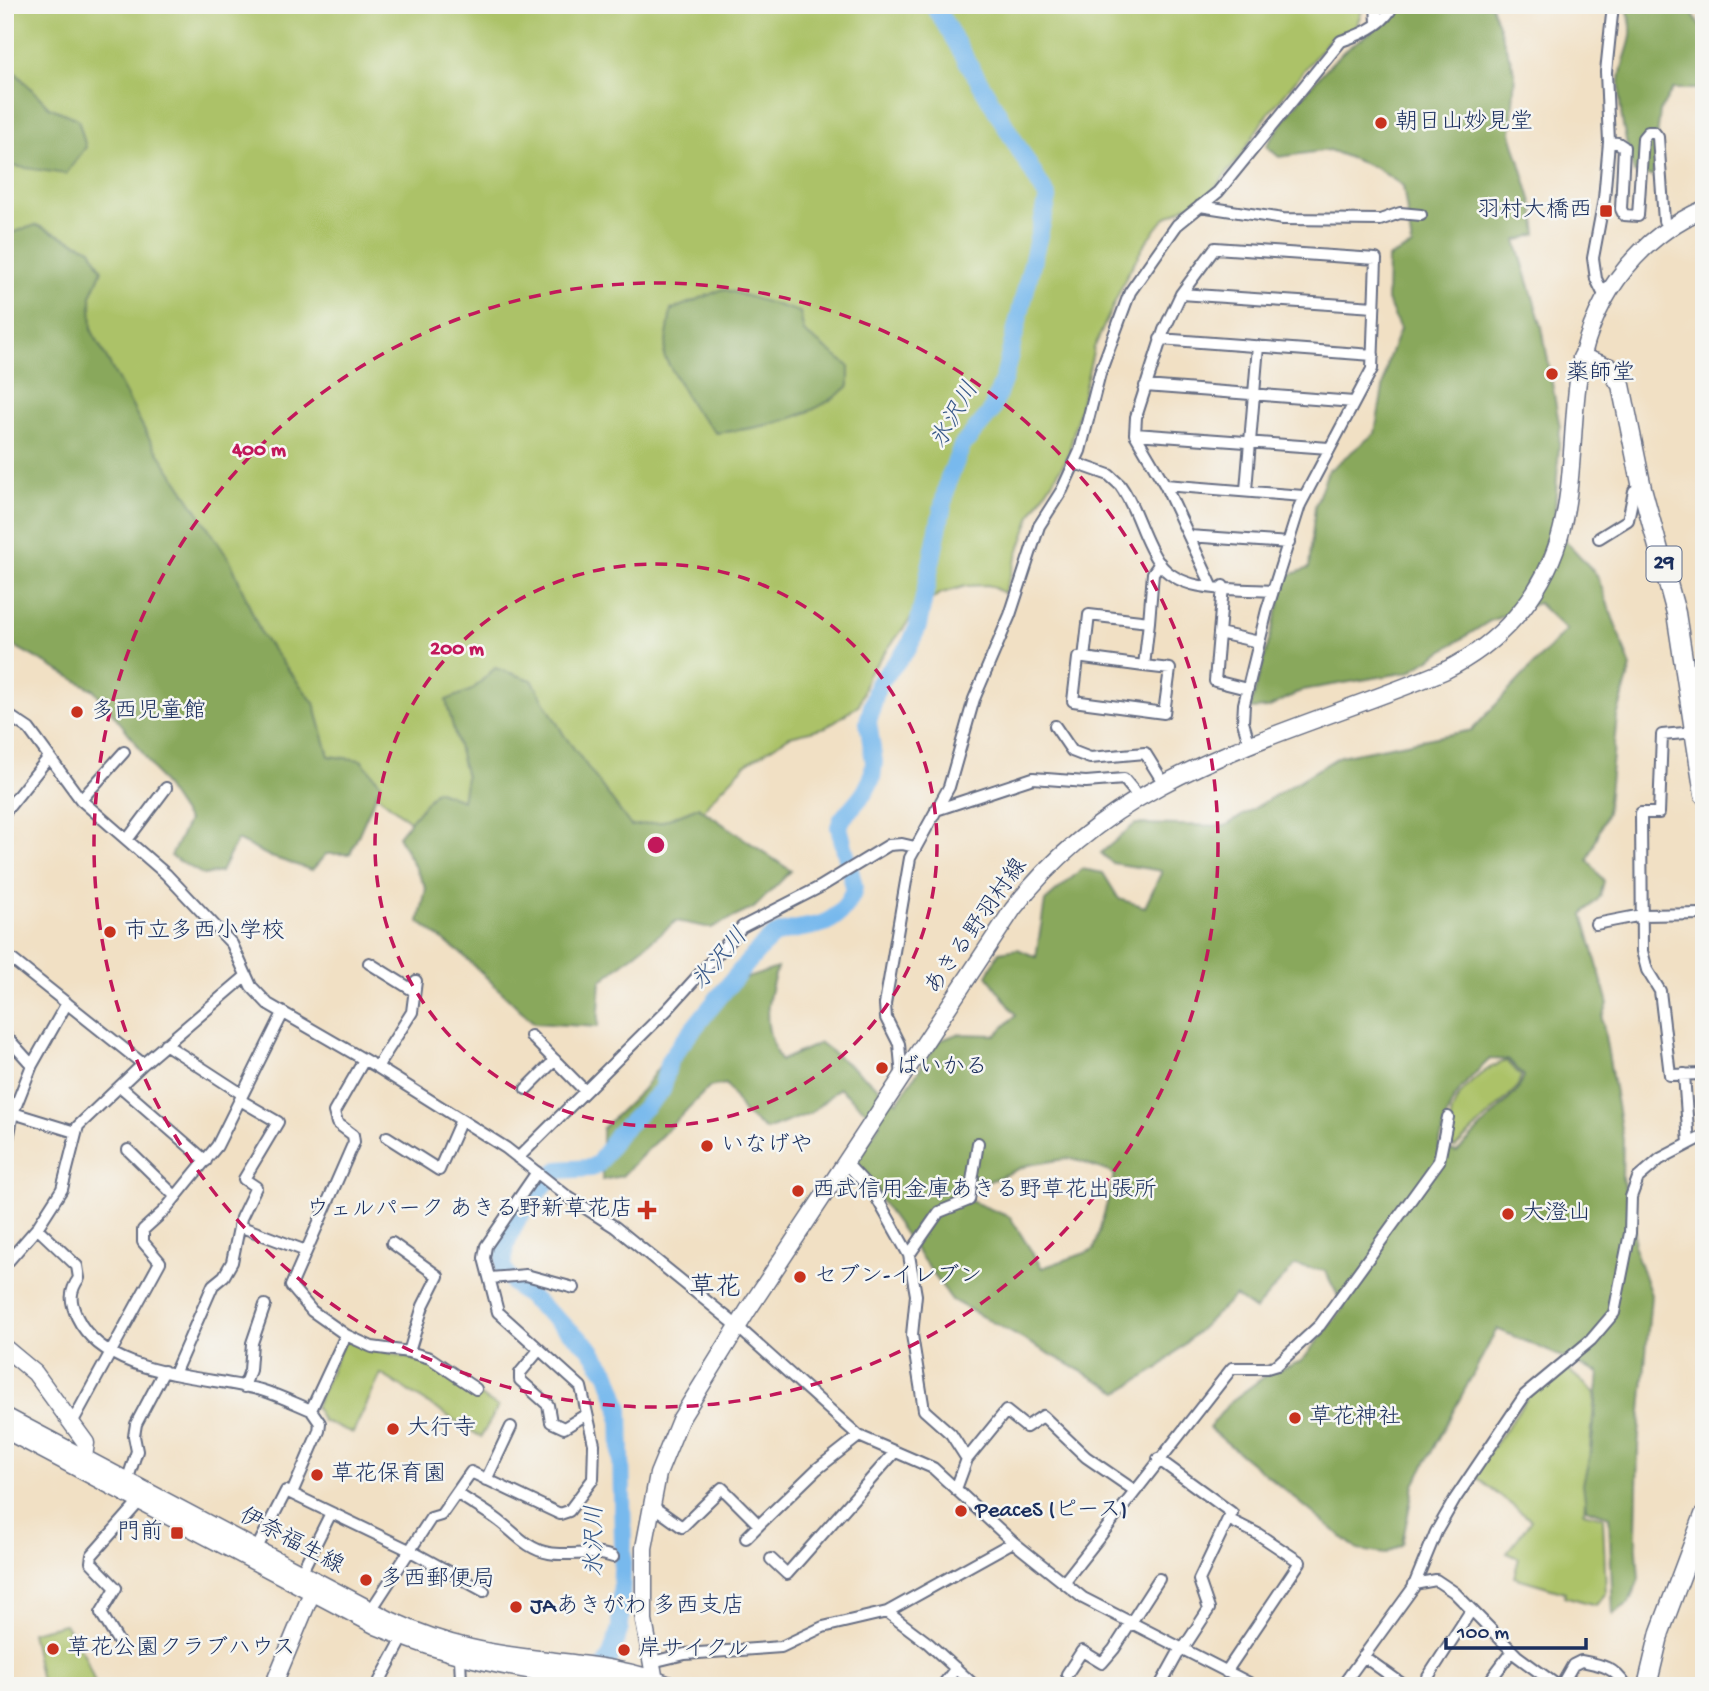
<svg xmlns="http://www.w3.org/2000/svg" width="1709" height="1691" font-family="'Gochi Hand','Klee One',sans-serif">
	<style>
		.green { fill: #acc267; stroke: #647862; stroke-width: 2 }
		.forest { fill: #89a85c; stroke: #526c5d; stroke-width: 2; fill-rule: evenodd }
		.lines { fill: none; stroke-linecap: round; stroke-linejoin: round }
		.river { stroke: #78b9ed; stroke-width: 18 }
		.street-casing { stroke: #666d82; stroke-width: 14 }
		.secondary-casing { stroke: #666d82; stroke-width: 19 }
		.primary-casing { stroke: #666d82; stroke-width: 21 }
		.street { stroke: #fff; stroke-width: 10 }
		.secondary { stroke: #fff; stroke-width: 16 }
		.primary { stroke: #fff; stroke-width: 18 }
		.ring { fill: none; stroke: #c2185b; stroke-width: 3.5; stroke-dasharray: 12 9 }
		.poi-dot { fill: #c8321e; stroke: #f6f6f2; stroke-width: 2.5 }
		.labels { text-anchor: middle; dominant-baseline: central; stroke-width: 5; stroke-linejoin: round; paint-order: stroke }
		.shield { fill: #f6f6f2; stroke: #5d6b8a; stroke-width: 2 }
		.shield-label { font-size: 21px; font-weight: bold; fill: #1b2f5e }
		.poi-label { font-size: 23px; fill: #1b2f5e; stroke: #f6f6f2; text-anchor: start }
		.street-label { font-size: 23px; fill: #1b2f5e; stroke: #f6f6f2 }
		.water-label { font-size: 24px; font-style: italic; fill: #375889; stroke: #f6f6f2 }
		.quarter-label { font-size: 26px; fill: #1b2f5e; stroke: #f6f6f2 }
		.centre { fill: #c2185b; stroke: #f6f6f2; stroke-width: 3.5 }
		.ring-label { font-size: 21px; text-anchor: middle; font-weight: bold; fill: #c2185b; stroke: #f6f6f2; stroke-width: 5; stroke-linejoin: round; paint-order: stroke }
	</style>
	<rect width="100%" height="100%" fill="#f6f6f2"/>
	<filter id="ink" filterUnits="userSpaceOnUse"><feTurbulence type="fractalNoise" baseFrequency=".0143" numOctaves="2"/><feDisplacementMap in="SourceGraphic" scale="14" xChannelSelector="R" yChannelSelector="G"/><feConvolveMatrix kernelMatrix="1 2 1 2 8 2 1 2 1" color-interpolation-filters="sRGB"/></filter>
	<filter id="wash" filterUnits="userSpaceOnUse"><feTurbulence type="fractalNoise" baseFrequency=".00686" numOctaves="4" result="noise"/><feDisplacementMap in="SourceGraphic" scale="28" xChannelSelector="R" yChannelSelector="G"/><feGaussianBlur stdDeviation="1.57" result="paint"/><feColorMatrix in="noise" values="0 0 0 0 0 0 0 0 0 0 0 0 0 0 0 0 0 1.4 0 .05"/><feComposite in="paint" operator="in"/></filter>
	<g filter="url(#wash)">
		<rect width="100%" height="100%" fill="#f1e0c4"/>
		<path class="green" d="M5 5H1364L1356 27 1332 36 1264 119 1240 157 1211 193 1165 218 1146 242 1127 275 1094 348 1068 457 1032 513 1004 593 988 585 966 586 939 594 915 613 868 675 859 705 826 727 790 736 746 764 710 801 683 844 662 858 499 762 430 837 368 788H344L5 287Z
			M1507 1061 1521 1076 1517 1088 1455 1148 1448 1144C1449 1133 1449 1119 1453 1109 1459 1089 1487 1065 1507 1061Z
			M344 1341 428 1363 498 1407 481 1437 381 1374 353 1433 323 1421 315 1407Z
			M1564 1366 1595 1393 1584 1512 1603 1517 1606 1593 1596 1605 1564 1596 1565 1592 1514 1577 1519 1558 1507 1553 1531 1520 1473 1475 1528 1397Z
			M65 1624 85 1656 96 1686H42L31 1632Z"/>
		<path class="forest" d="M1395 5H1491L1515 73 1511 133 1534 209 1537 234 1516 241 1542 327 1560 428 1554 528 1597 575 1631 667 1617 717 1607 812 1588 860 1604 881 1600 897 1583 914 1608 1004 1602 1018 1623 1140 1622 1178 1635 1224 1634 1247 1651 1295 1638 1447 1636 1536 1639 1579 1629 1603 1613 1614 1609 1516 1586 1508 1583 1483 1591 1451 1599 1373 1497 1329 1414 1485 1402 1544 1385 1554 1358 1550 1209 1428 1230 1402 1268 1374 1302 1361 1344 1307 1325 1271 1295 1265 1255 1310 1235 1296 1159 1368 1119 1392 952 1300 855 1165 880 1123 839 1088 811 1113 766 1130 744 1113 726 1084 709 1087 622 1176 602 1180V1129L642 1090 672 1049 741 980 777 968C765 1007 762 1024 780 1061L820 1043 897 1102 939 1041 957 1034 996 1035 1016 1015 987 976 999 952 1018 949 1036 957 1045 901 1082 869 1103 873 1119 899 1145 907 1162 871 1112 863 1101 853 1135 824 1225 826 1340 756 1472 730 1566 630 1538 603 1490 621 1409 672 1303 690 1268 708 1250 709 1287 576 1309 568 1315 506 1328 471 1375 433 1388 360 1400 329 1387 300 1388 258 1412 246 1403 186 1376 168 1329 150 1279 157 1266 146C1289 113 1313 80 1343 52 1360 37 1387 27 1395 5ZM1490 1059 1509 1060 1524 1076 1518 1090 1457 1152 1439 1148C1448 1100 1455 1092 1490 1059ZM1071 1158 1115 1174 1094 1250 1042 1268 1010 1217 956 1195 1028 1165Z
			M1626 5H1687L1701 28 1704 26V89H1673L1660 111 1653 176 1634 173C1626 143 1618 111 1620 80 1624 46 1639 42 1626 5Z
			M13 44 14 71 49 107 78 119 86 147 66 174 5 165V45Z
			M36 225 91 249 102 270 91 296 92 331 150 440 231 562 262 636 314 703 329 756 361 760 381 784 350 854H326L312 870 271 857 237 840 221 872 204 875 171 856 188 821 134 740 94 690 5 641V235Z
			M723 289 800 312 804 332 849 366V386C813 418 764 428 716 433L694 410 664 356 671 310Z
			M495 668 532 680 564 735 631 826 661 822 698 807 791 871 754 908 711 928 676 921 601 981 598 1027 534 1023 463 955 419 922 426 888 398 836 436 790 462 800 466 777 446 700 472 690Z"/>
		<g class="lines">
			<path class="river" d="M592 1686 611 1656 620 1628 623 1542 620 1409 608 1374 588 1346 514 1284 503 1268C503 1229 532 1198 558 1170L591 1168 599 1163 617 1135 662 1090 669 1061 681 1044C695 1027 762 941 775 935 802 924 828 932 846 905 850 899 854 894 854 886L839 827 842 819 865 792 872 778 874 762 868 722 878 684 909 647 918 626 948 481 962 446 991 412 1004 378 1048 198 934 5"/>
		</g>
	</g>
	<g filter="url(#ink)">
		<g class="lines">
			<g class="street-casing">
				<path id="street" d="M1376 5 1377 23
					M1609 142 1618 143 1624 147 1621 209 1624 215 1638 216 1643 138 1648 132H1654L1658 137 1664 221
					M1200 206 1283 219 1380 220 1400 213 1421 215
					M1181 294 1374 307
					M1605 297 1596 279 1593 258 1604 199 1609 142 1606 72 1613 5
					M1160 339 1373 355
					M1145 386 1354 402
					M1135 434 1329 448
					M1075 463 1109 475 1120 485C1137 508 1142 539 1159 563 1182 595 1238 588 1273 591
					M1165 485 1303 496
					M1246 490 1258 346
					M1189 536 1289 543
					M1599 538 1628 520 1634 491 1642 488
					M1704 563V601
					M1212 586 1165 485 1135 434 1136 417 1164 330 1181 294 1215 248 1376 259 1372 369 1300 505 1267 610 1244 704 1243 722 1250 746
					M1223 586 1215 681 1247 689
					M1089 615 1149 622 1144 666 1170 669 1164 713 1073 701 1078 658H1084Z
					M1149 622 1153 573 1160 563
					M1219 633 1259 642
					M1084 658 1144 666
					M5 713 29 729 81 800 166 874 232 944 251 986 268 1004 377 1067 506 1148 568 1197 615 1227 730 1320 859 1436 933 1468 1013 1542 1083 1598 1255 1686
					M1055 726 1072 751 1090 758 1145 753 1163 782
					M1695 732 1662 735 1659 813H1641L1642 951 1647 970 1660 991 1670 1075 1704 1074
					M81 800 124 752
					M936 810 1033 778 1086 782 1124 779 1138 796
					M5 812 49 757
					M127 840 166 788
					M1596 924 1642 915 1704 914
					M5 954 143 1064
					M369 963 414 991
					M5 1035 32 1065 13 1113 75 1132
					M531 1036 585 1091
					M165 1044 242 1094
					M32 1065 67 1003
					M377 1067 412 1012 416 981
					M1684 1074 1689 1144
					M902 1077 899 1044 886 1018 885 1004 910 858 949 787 974 699 1010 615 1039 526 1062 490 1080 451 1100 373 1130 292 1177 225 1218 192 1341 41C1360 35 1385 25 1393 5
					M121 1087 206 1161
					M526 1089 555 1060
					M5 1111 13 1113 5 1155
					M387 1137 439 1170 461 1120
					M128 1150 175 1196
					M518 1158 668 1009 742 927 820 887 889 845 902 844 915 847
					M846 1163 874 1193 909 1255 916 1295 912 1335 924 1410 951 1434 967 1459 956 1489
					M239 1226 306 1251
					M37 1228 77 1266 79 1278C69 1292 70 1302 77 1317 106 1378 206 1375 261 1390 278 1395 294 1403 311 1410L346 1335 312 1311 291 1286 354 1142 353 1135 337 1123 334 1112 364 1060
					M909 1255 939 1212 969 1200 978 1143
					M5 1265 37 1228 62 1189 78 1126 143 1064 246 976
					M490 1278 526 1275 574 1288
					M346 1335 372 1347 409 1352 423 1306 438 1276 392 1243
					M539 1350 520 1373V1380L548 1405 551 1422 564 1428 587 1414
					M409 1352 430 1358 476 1389
					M174 1374 213 1285 224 1276 232 1262 241 1218 256 1187 244 1179 278 1122 240 1100
					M244 1387 250 1370 252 1343 265 1305
					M72 1423 160 1262 143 1242V1230L164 1211 217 1146 283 1013
					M967 1459 1006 1411 1026 1427 1043 1416 1086 1457 1134 1490
					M1158 1459 1232 1513 1228 1519 1258 1534 1300 1562 1226 1672
					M486 1480 511 1427
					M127 1481 137 1451 134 1436 136 1424 164 1371
					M292 1493 319 1431 320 1423 311 1410
					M458 1494C471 1503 486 1511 499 1521 515 1533 528 1550 549 1553 572 1557 592 1549 613 1557
					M651 1505 682 1527 722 1488 759 1525 817 1469 859 1436
					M746 1538 759 1525
					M256 1550 286 1491 407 1549 484 1591
					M771 1559 787 1574 894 1453
					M301 1573 331 1513
					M1065 1581 1232 1368H1267L1277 1365 1320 1325 1439 1161 1448 1117
					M1414 1584 1436 1580 1454 1592 1517 1656 1558 1686
					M371 1610 431 1518 441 1515 471 1472 560 1514 569 1511 593 1479 594 1444 581 1387 498 1312 484 1258 486 1246 537 1172
					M887 1612 928 1643 975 1686
					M118 1641 101 1613 116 1588 91 1562 92 1555 140 1501
					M1183 1649 1209 1609 1199 1580 1228 1519
					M1363 1656 1405 1686
					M460 1658 461 1680 475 1686
					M652 1662 685 1654 781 1647 823 1627 887 1612 1013 1542
					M1067 1674 1082 1651 1102 1663 1114 1649 1159 1579
					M1428 1677 1470 1612
					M1489 1682 1512 1651
					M377 1686 403 1638
					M942 1686 956 1668
					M1160 1686 1181 1648
					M1342 1686 1413 1588 1436 1532 1455 1499 1525 1395 1591 1340 1614 1313 1630 1233 1631 1197 1638 1178 1660 1159 1704 1136
					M1561 1686 1573 1665 1581 1661C1602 1665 1614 1667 1626 1686"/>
			</g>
			<g class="secondary-casing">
				<path id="secondary" d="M5 1348 35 1373 86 1443 83 1464
					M5 1416 390 1620C416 1632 443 1642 471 1648 538 1664 608 1659 672 1686
					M5 1430 378 1627C458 1661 543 1678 630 1679
					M273 1686 315 1585
					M656 1686 644 1621V1548L658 1474 680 1420 748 1310 1013 909C1120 767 1289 736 1444 671 1499 644 1541 598 1559 539 1574 488 1571 433 1578 381 1588 305 1633 240 1704 209"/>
			</g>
			<g class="primary-casing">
				<path id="primary" d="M1582 358 1610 368 1621 385 1642 488 1676 613 1704 795
					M1647 1686 1660 1632 1704 1515"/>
			</g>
			<use href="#street" class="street"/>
			<use href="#secondary" class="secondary"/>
			<use href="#primary" class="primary"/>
		</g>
	</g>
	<g class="ring">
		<circle cx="656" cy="845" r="281"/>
		<circle cx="656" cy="845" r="562"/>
	</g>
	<g class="poi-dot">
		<circle cx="1381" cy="123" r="7"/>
		<rect x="1599" y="204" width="14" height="14" rx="3.5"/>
		<circle cx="1552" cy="374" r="7"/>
		<circle cx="77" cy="712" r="7"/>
		<circle cx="110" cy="932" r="7"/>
		<circle cx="882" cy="1068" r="7"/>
		<circle cx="707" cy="1146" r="7"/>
		<circle cx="798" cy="1191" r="7"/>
		<path d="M643.5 1199.5h7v7h7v7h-7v7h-7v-7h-7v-7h7z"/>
		<circle cx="1508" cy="1214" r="7"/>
		<circle cx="800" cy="1277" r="7"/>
		<circle cx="1295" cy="1418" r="7"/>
		<circle cx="393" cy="1429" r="7"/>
		<circle cx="317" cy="1475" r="7"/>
		<circle cx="961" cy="1511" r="7"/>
		<rect x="170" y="1526" width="14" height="14" rx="3.5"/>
		<circle cx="366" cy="1580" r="7"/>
		<circle cx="516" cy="1607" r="7"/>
		<circle cx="53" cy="1649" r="7"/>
		<circle cx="624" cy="1650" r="7"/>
	</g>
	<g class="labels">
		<rect class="shield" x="1646.5" y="546.5" width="35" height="35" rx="5"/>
		<g class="shield-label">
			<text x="1664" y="564">29</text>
		</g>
		<g class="poi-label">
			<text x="1395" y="123">朝日山妙見堂</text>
			<text x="1592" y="211" text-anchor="end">羽村大橋西</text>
			<text x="1566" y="374">薬師堂</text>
			<text x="91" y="712">多西児童館</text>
			<text x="124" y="932">市立多西小学校</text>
			<text x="896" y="1068">ばいかる</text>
			<text x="721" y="1146">いなげや</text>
			<text x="812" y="1191">西武信用金庫あきる野草花出張所</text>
			<text x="633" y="1210" text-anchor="end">ウェルパーク あきる野新草花店</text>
			<text x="1522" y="1214">大澄山</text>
			<text x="814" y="1277">セブン-イレブン</text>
			<text x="1309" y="1418">草花神社</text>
			<text x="407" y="1429">大行寺</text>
			<text x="331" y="1475">草花保育園</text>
			<text x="975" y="1511">PeaceS (ピース)</text>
			<text x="163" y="1533" text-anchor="end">門前</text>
			<text x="380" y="1580">多西郵便局</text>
			<text x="530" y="1607">JAあきがわ 多西支店</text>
			<text x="67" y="1649">草花公園クラブハウス</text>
			<text x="638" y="1650">岸サイクル</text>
		</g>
		<g class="street-label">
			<text transform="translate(977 927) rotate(-55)">あきる野羽村線</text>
			<text transform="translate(291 1542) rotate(28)">伊奈福生線</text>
		</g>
		<g class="water-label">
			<text transform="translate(956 416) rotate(-60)">氷沢川</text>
			<text transform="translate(721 960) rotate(-50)">氷沢川</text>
			<text transform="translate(596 1541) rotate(-90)">氷沢川</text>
		</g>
		<g class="quarter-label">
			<text x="715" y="1289">草花</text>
		</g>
	</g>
	<circle cx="656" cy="845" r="10" class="centre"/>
	<g class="ring-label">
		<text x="259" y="455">400 m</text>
		<text x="457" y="654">200 m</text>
	</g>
	<rect width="1709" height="1691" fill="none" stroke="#f6f6f2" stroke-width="28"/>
	<path d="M1446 1638v10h140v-10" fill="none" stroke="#1b2f5e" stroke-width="3.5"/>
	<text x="1457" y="1638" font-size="21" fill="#1b2f5e" stroke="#f6f6f2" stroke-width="5" paint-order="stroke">100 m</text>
</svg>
